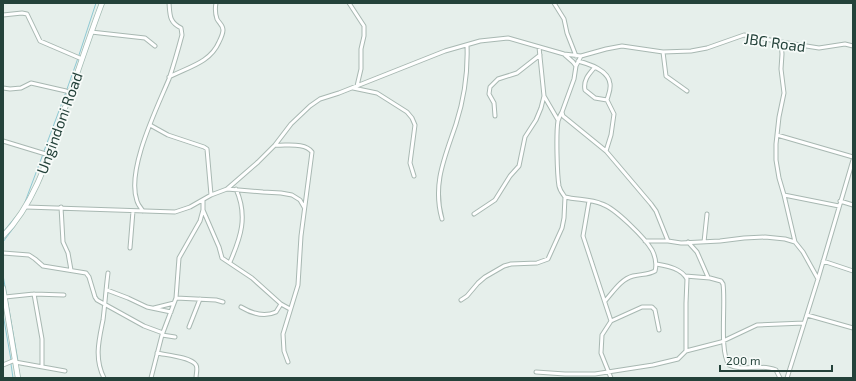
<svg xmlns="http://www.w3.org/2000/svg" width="856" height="381" font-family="'Exo 2',sans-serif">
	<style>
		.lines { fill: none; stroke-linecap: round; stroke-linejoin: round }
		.stream { stroke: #8ec9d4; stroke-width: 1 }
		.street-casing { stroke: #a8b8b2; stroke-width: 5 }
		.secondary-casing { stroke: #a4bbb3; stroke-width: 6 }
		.street { stroke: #fff; stroke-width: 3 }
		.secondary { stroke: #fff; stroke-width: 4.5 }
		.labels { text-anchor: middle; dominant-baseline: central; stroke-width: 3.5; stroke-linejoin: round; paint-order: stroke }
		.street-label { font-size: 15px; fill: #24423a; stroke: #f7fbf9 }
	</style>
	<rect width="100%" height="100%" fill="#e6efeb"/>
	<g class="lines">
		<path class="stream" d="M79 55 96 3
			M67 89 78 58
			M44 151 66 92
			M43 176 47 166
			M25 202 43 154
			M3 232 17 215
			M3 242 15 226
			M3 275 18 361
			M3 314 11 360
			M11 364 13 378
			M18 365 20 378"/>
		<g class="street-casing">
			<path id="street" d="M349 3 364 26V36L361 49V69L357 86
				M554 3 564 19 567 33 576 56
				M3 15 22 13 27 14 40 41 82 59
				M91 32 145 38 155 46
				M781 42 782 54 781 69 784 93 779 117 776 144V160L779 178 784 195 795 242
				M663 52 666 76 687 91
				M565 55 573 62 576 66
				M581 56 576 66 574 79 562 112 563 116 606 151 651 204 656 211 668 241
				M578 61C589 64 609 70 610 84 611 90 608 95 607 100L614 114 611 135 606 151
				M595 67C589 74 583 80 585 90L595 98 607 100
				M169 77C188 67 210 63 219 42 221 38 223 34 223 30 223 25 219 23 217 19 215 13 215 8 216 3
				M3 88 10 89 21 88 31 83 66 91 70 93
				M353 88 377 93 407 112 412 118 415 125 410 163 414 176
				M544 96 558 120
				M562 112C560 115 559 118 558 121 556 133 557 174 559 186 560 191 563 194 565 197 577 200 591 199 602 204 615 208 645 238 652 250 655 256 657 264 655 271 648 275 641 274 633 276 621 279 613 292 605 301
				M495 116 494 103 489 94 490 87 498 79 517 73 540 55
				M150 125 168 135 204 147 207 149 211 195
				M777 135 853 157
				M3 141 49 155
				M275 145C286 146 305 142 312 152L301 236 298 285 283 334 284 351 288 362
				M227 189 263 192 281 193 292 195 300 200 304 207
				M784 195 839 206
				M589 201 583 236 611 321
				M840 201 853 205
				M26 207 175 212 190 207 211 195 227 189 258 162 275 145 291 124 310 106 320 99 339 93 445 51 480 41 508 38 564 54 581 56 606 49 622 46 663 52 691 51 707 48 744 35 781 42 819 48 845 44 853 46
				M61 207 63 242 68 253 71 270
				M203 210 219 247 222 258 252 278 281 304 290 309
				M143 211C141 208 138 205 137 201 126 170 157 108 169 79 174 64 178 50 182 35L181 28C169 22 170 15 169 3
				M474 214 495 200 510 176 519 166 525 137 536 120 541 108 544 96 539 47
				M442 219C432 184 445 157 456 124 464 99 468 71 467 45
				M645 241H668L681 243 720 241 744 238 765 237 785 239 795 242 803 252 818 279
				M688 242 697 252 708 277
				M704 242 707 214
				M130 248 133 211
				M3 253 29 255 35 259 43 266 86 273 89 277 95 297 97 300 144 326 163 333
				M823 261 853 271
				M230 262C241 237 248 216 236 189
				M656 264C667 266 681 268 687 279L686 303V351
				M685 276 710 278 721 281 723 284C726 303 719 351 729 365 743 372 759 363 776 370L780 378
				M107 290 128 298 147 307 171 312
				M34 294 42 339V366
				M5 297 34 294 64 295
				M176 298 216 300 223 302
				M461 300 467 296 478 283 485 277 504 266 511 264 537 263 548 259 562 228 564 218 565 197
				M241 307C251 313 263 318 276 312L281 304
				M154 308 174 303
				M807 315 853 328
				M189 327 200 299
				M162 335 175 337
				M157 353C166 355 191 357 196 365 198 368 196 374 196 378
				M15 362 65 371
				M3 365 15 360
				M536 372 565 374H595L653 365 678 359 686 351 721 342 757 325 804 323
				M104 378C94 358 99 340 103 320 105 304 106 288 108 273
				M151 378 162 335 176 298 179 258 200 221 203 210V200
				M611 378 601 353 602 335 611 321 642 307H652L655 310 659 330
				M787 378 818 279 853 160"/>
		</g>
		<g class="secondary-casing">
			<path id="secondary" d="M3 236C35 203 48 158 62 116 76 78 88 40 102 3
				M3 288 18 378"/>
		</g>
		<use href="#street" class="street"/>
		<use href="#secondary" class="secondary"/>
	</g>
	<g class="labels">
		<g class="street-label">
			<text transform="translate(775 42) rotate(8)">JBG Road</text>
			<text transform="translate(59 123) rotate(-70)">Ungindoni Road</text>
		</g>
	</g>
	<rect width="856" height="381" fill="none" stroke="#24423a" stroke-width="8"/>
	<path d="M720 365v6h112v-6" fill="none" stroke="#24423a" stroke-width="2"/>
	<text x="726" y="365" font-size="12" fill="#24423a" stroke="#f7fbf9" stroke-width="3" paint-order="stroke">200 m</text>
</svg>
